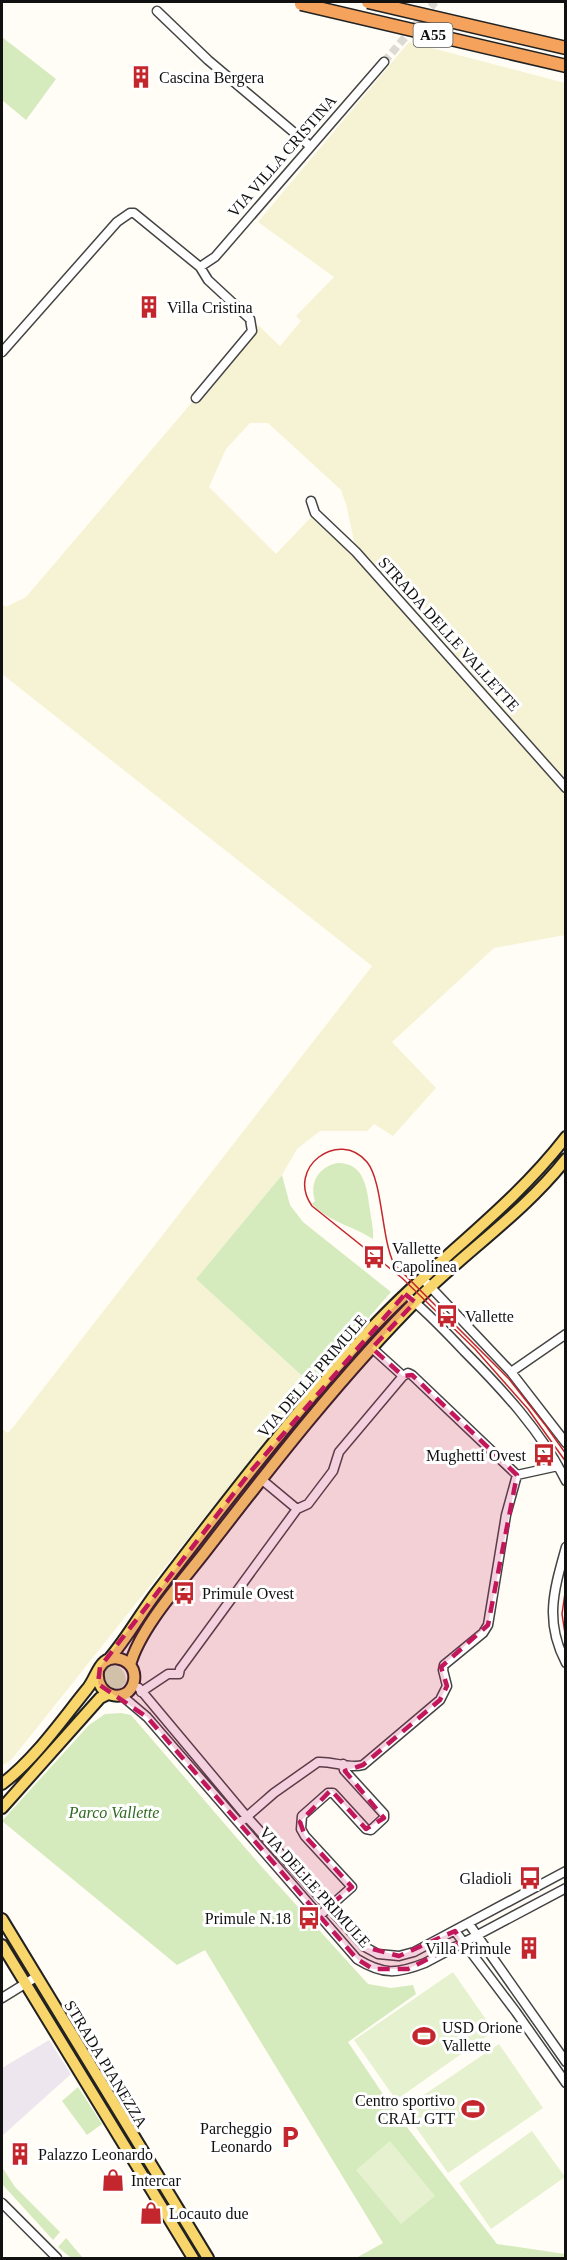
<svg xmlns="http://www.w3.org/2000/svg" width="567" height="2260" font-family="'Times New Roman',serif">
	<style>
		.industrial { fill: #eee6ef }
		.farmland { fill: #f6f3d4; fill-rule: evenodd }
		.green { fill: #d5ebbd }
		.pitch { fill: #e6f2cf }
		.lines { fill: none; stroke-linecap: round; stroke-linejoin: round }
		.minor-tunnel { stroke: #dbdad3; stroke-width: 8; stroke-dasharray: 8 4; stroke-linecap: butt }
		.minor-casing { stroke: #444; stroke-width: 11 }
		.major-casing { stroke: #222; stroke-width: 14 }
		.minor { stroke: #fff; stroke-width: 8 }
		.major { stroke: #f9d66b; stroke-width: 10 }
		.tram { stroke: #c4262e; stroke-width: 1.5 }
		.highway-bridge-casing { stroke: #222; stroke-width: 15; stroke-linecap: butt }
		.highway-bridge { stroke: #f5a25d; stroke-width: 12 }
		.marked { fill: #c2185b; fill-opacity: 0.2; stroke: #c2185b; stroke-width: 4.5; stroke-dasharray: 12 8; stroke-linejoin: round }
		.labels { text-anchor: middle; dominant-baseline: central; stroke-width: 6; stroke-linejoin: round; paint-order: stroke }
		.shield { fill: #fff; stroke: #585858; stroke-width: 1.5 }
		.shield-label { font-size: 15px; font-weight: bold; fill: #111 }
		.poi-label { font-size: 16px; fill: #111; stroke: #fff; text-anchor: start }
		.street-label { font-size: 16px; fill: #111; stroke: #fff }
		.park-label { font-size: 16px; font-style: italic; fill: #2f6b1f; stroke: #fff }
	</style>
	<rect width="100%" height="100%" fill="#fffdf5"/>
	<path class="industrial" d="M49 2040 71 2074 2 2136V2068Z"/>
	<path class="farmland" d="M409 42 565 83V935L494 948 392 1042 436 1088 393 1136 374 1124 367 1131H320L297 1149 282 1175 196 1279 311 1384 16 1754 10 1761 2 1765V1429L8 1433 14 1426 372 966 2 674V604L6 607 26 597 258 325 280 346 301 321 296 316 334 277 258 222ZM250 423H268L341 490 346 504 356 550 315 513 276 554 209 487 226 449Z"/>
	<path class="green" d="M2 37 56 79 26 120 2 100Z
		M338 1163C365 1163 367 1189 370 1210 371 1219 374 1230 373 1239 353 1226 329 1222 312 1204L315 1201C309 1183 319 1166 338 1163Z
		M282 1175 290 1205 303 1222 391 1292 311 1384 196 1279Z
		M110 1665C120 1665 126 1671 126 1682L118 1691 109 1692 99 1674 105 1667Z
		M121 1713 131 1715 261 1866 368 1984 391 1988 413 1985 416 1994 348 2042 393 2109 497 2244 565 2254V2258H356L383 2243 205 1950 177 1965 2 1821 89 1725 105 1714Z
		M78 2087 102 2124 87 2135 62 2101Z
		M2 2167 15 2187 60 2232 53 2240 2 2184Z
		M66 2238 83 2258H71L58 2247Z"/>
	<path class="pitch" d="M453 1972 494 2031 396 2100 354 2040Z
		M499 2044 543 2108 448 2173 403 2109Z
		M532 2131 565 2177 491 2229 459 2183Z
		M390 2141 435 2196 401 2224 356 2170Z"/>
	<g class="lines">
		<path class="minor-tunnel" d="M384 62 435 2"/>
		<g class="minor-casing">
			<path id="minor" d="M157 11 208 60 310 146
				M200 267 215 257 384 62
				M2 352 117 222 130 213H134L200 267 208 280 250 319 252 331 196 398
				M311 501 315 513 356 552 566 788
				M422 1278 511 1372 566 1443
				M411 1299C430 1315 447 1333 464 1351 502 1389 542 1432 566 1481
				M372 1348 403 1376
				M511 1372 566 1334
				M261 1479 297 1509
				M566 1547C554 1590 544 1621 566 1663
				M139 1688 247 1817 365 1947 378 1954 399 1956 414 1952 566 1871
				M141 1692 168 1674H179L180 1669 297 1509 308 1504 333 1471 339 1452 403 1376 408 1373 412 1375 517 1475 558 1466
				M121 1695 147 1717 357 1959C383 1975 397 1974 425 1963L566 1888
				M243 1820 274 1793 318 1762C333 1761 349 1769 363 1765L440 1700 447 1686 443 1670 444 1665 483 1633 488 1625 506 1515 517 1475
				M318 1917 352 1887 305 1836 301 1829 302 1816 328 1793H333L366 1829 371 1830 384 1818V1814L344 1770 343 1764
				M469 1924 566 2062
				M455 1931 516 2012 566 2083
				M2 1998 36 1977
				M2 2203 57 2258"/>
		</g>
		<g class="major-casing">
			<path id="major" d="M109 1659C128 1637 141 1612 159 1589 226 1501 294 1413 368 1332 431 1263 509 1211 566 1137
				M130 1665C140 1628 181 1583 205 1552 273 1464 342 1375 421 1296 469 1249 524 1212 566 1159
				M2 1784C35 1759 61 1721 87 1689 94 1681 97 1668 104 1662 112 1656 123 1658 129 1664 134 1669 135 1675 134 1681 129 1705 95 1698 98 1672
				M2 1808 100 1698 108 1694
				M2 1919 208 2258
				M2 1945 193 2258"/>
		</g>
		<use href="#minor" class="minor"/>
		<use href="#major" class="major"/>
		<path class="tram" d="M566 1454 546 1426 509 1379 394 1264C381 1238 383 1182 367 1162 339 1128 285 1168 312 1206L402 1278 475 1349 528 1409 566 1462
			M566 1586 562 1614 566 1640"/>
		<g class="highway-bridge-casing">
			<path id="highway-bridge" d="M368 2 566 48
				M301 4 566 66"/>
		</g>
		<use href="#highway-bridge" class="highway-bridge"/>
	</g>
	<path class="marked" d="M405 1294 415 1302 372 1348 403 1376 412 1375 517 1475 488 1625 441 1667 447 1686 440 1700 363 1765 345 1771 384 1818 366 1829 331 1790 300 1822 305 1836 352 1887 328 1907 365 1947 399 1956 455 1931 462 1942 408 1969H373L357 1959 147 1717 98 1684 100 1667 251 1471Z"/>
	<defs>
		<g id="building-bare" transform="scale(1.8)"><path d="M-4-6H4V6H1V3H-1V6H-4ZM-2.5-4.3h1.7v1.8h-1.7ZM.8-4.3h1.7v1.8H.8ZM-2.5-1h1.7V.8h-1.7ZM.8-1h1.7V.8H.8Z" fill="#c4262e" stroke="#fff" stroke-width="2.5" paint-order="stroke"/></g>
		<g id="bus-bare" transform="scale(1.8)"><path d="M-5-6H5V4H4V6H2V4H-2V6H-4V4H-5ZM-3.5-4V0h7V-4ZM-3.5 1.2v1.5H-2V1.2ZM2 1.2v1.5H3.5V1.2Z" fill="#c4262e" stroke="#fff" stroke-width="2.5" paint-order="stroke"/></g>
		<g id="stadium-bare" transform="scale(1.8)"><path d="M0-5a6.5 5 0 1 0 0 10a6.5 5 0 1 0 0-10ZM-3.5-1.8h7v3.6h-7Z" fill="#c4262e" stroke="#fff" stroke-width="2.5" paint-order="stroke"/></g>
		<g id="parking-bare" transform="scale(1.8)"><path d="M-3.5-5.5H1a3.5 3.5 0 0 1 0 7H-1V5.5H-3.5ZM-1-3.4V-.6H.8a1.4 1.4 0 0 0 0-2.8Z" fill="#c4262e" stroke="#fff" stroke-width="2.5" paint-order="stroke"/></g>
		<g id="shop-bare" transform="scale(1.8)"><path d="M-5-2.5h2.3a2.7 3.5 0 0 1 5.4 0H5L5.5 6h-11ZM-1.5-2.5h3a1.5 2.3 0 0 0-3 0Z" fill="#c4262e" stroke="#fff" stroke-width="2.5" paint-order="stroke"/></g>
	</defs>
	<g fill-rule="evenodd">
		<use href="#building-bare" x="141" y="77"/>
		<use href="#building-bare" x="149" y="307"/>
		<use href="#bus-bare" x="374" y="1257"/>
		<use href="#bus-bare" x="447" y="1316"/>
		<use href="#bus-bare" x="544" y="1455"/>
		<use href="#bus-bare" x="184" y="1593"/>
		<use href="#bus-bare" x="530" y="1878"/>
		<use href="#bus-bare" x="309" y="1918"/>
		<use href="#building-bare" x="529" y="1948"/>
		<use href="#stadium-bare" x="424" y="2036"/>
		<use href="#stadium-bare" x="473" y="2109"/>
		<use href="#parking-bare" x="290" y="2137"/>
		<use href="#building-bare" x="20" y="2154"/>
		<use href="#shop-bare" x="113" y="2180"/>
		<use href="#shop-bare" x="151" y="2213"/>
	</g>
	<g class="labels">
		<rect class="shield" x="413.5" y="23" width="39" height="24" rx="4.5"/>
		<g class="shield-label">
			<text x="433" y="35">A55</text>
		</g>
		<g class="poi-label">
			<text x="159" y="77">Cascina Bergera</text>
			<text x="167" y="307">Villa Cristina</text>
			<text x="392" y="1248">Vallette<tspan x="392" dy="18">Capolinea</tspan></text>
			<text x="465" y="1316">Vallette</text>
			<text x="526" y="1455" text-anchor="end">Mughetti Ovest</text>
			<text x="202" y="1593">Primule Ovest</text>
			<text x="512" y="1878" text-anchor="end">Gladioli</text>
			<text x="291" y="1918" text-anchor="end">Primule N.18</text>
			<text x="511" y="1948" text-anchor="end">Villa Primule</text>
			<text x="442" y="2027">USD Orione<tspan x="442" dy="18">Vallette</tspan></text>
			<text x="455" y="2100" text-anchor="end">Centro sportivo<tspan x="455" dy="18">CRAL GTT</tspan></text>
			<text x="272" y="2128" text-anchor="end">Parcheggio<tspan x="272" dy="18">Leonardo</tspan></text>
			<text x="38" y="2154">Palazzo Leonardo</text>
			<text x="131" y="2180">Intercar</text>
			<text x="169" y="2213">Locauto due</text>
		</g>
		<g class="street-label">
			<text transform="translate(282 156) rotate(-49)">VIA VILLA CRISTINA</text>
			<text transform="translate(449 634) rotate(48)">STRADA DELLE VALLETTE</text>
			<text transform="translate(312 1376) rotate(-49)">VIA DELLE PRIMULE</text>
			<text transform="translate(315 1887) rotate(48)">VIA DELLE PRIMULE</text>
			<text transform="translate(106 2064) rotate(59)">STRADA PIANEZZA</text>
		</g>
		<g class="park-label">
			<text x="114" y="1812">Parco Vallette</text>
		</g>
	</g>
	<rect width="567" height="2260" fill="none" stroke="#111111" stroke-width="6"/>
</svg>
